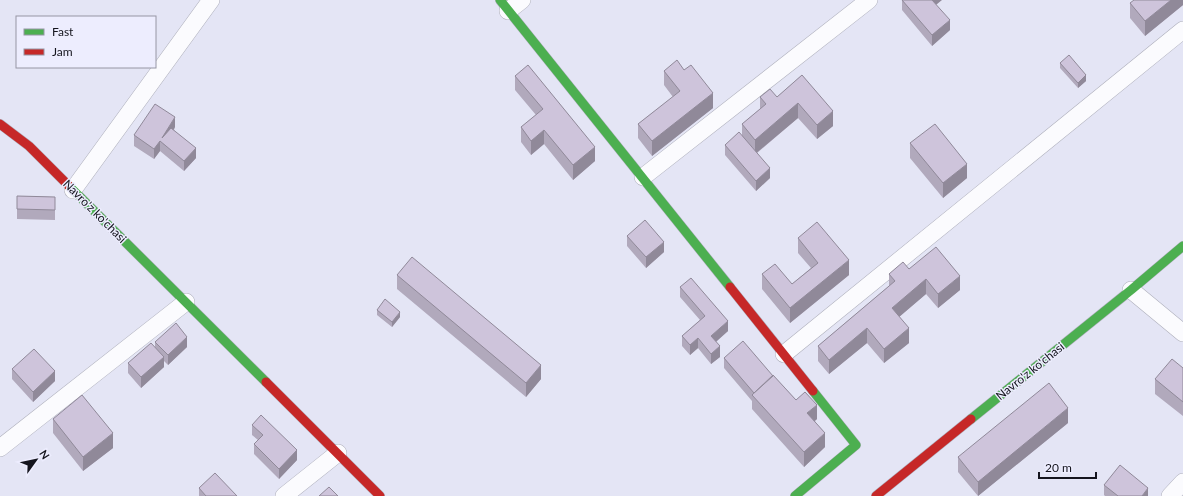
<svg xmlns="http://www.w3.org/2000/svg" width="1183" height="496" font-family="Lato,sans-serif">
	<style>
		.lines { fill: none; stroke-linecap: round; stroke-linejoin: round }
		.street-casing { stroke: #aeafbb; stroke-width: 18 }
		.fast-casing { stroke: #aeafbb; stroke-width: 10 }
		.jam-casing { stroke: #aeafbb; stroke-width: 10 }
		.street { stroke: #fbfbfe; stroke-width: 17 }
		.fast { stroke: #4caf50; stroke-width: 9 }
		.jam { stroke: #c62828; stroke-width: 9 }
		.wall { fill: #b1a9bc }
		.shaded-wall { fill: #908999 }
		.building { fill: #cec4db; stroke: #908999 }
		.labels { text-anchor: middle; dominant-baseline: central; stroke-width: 3; stroke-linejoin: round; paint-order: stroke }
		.street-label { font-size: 12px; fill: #14141d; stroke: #ededfe }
	</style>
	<rect width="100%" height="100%" fill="#e4e5f5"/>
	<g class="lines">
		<g class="street-casing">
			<path id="street" d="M508 11 522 0
				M643 177 869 0
				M73 190 211 0
				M1131 290 1183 333
				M784 354 1183 30
				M0 448 186 302
				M284 496 338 453
				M1170 496 1183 482"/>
		</g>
		<g class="fast-casing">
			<path id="fast" d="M500 0 730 287
				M69 186 266 382
				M971 419 1131 290 1183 246
				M795 496 856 445 813 391"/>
		</g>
		<g class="jam-casing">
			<path id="jam" d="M0 124 29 146 69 186
				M730 287 813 391
				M266 382 380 496
				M876 496 971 419"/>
		</g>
		<use href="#street" class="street"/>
		<use href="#fast" class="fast"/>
		<use href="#jam" class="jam"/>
	</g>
	<path class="wall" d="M902 0 936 5 950 30 932 46 902 10Z
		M1183 0V5L1145 36 1130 18V3Z
		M1060 63 1086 81 1078 88 1060 68Z
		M684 70 713 108 652 156 638 138V124L673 97 664 85V71Z
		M802 75 833 126 817 139 798 118 757 153 770 178 756 191 725 155V145L742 136V124L760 109V97H777Z
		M515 76 595 161 573 180 544 144 531 155 521 142V127L536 115 515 90Z
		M175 127 174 130 196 158 184 171 160 151 154 159 134 146V135Z
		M910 143 967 178 943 198 910 158Z
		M17 196 55 197V220L17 219Z
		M627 236 664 252 646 268 627 246Z
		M798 238 849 275 790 323 762 289V274L792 284 811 268 798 253Z
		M909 269 960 290 938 308 926 294 899 317 909 343 884 363 867 343 829 374 818 361V346L889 286V274Z
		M397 275 541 379 526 397 397 289Z
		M680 287 728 331 716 342 720 357 711 364 698 348 690 355 682 346V336L700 320 680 297Z
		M377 310 400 317 392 327 377 315Z
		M155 342 187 347 168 365 164 361V367L141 388 128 373V363L155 347Z
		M724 358 773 376 796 400 817 419 815 421 825 447 804 467 752 409V401L724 368Z
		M1183 368V416L1155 394V379Z
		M12 369 55 381 33 402 12 379Z
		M53 419 113 448 83 471 53 433Z
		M1068 423 978 496 958 472V457Z
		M252 425 297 460 279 479 254 454V444L258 440 252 435Z
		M1104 485 1148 496H1105L1104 495Z
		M199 488 237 496H199Z"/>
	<path class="shaded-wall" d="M931 0H942L931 9Z
		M1171 0H1183V5L1145 36V21Z
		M950 20V30L932 46V35Z
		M1086 75V81L1078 88V83Z
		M713 93V108L652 156V141Z
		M798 103V118L755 154V140Z
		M833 111V126L817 139V125Z
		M175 117V127L164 145 162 138Z
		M544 130V144L531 155V141Z
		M160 141V151L154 159V149Z
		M595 147V161L573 180V165Z
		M196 148V158L184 171V161Z
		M967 164V178L943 198V183Z
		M770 168V178L756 191V181Z
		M664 242V252L646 268V257Z
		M849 260V275L790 323V308Z
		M960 276V290L938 308V294Z
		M926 279V294L892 323V308Z
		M400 312V317L392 327V322Z
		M728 321V331L711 346V336Z
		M867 328V343L829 374V360Z
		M909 328V343L884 363V349Z
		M187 337V347L168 365V355Z
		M698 338V348L690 355V345Z
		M720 346V357L711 364V354Z
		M164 357V367L141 388V377Z
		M541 365V379L526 397V383Z
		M55 371V381L33 402V392Z
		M817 405V419L807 427V413Z
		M1068 408V423L978 496V482Z
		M113 433V448L83 471V457Z
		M825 433V447L804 467V452Z
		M297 450V460L279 479V469Z
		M1148 488V496H1142Z"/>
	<path class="building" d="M902 0H932L950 20 932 35Z
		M1134 0H1171L1145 21 1130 3Z
		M1069 55 1086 75 1078 83 1060 63Z
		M677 60 684 70 691 65 713 93 652 141 638 124 680 91 664 71Z
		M528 65 595 147 573 165 544 130 531 141 521 127 543 109 515 76Z
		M802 75 833 111 817 125 798 103 755 140 742 124 766 104 760 97 770 89 777 97Z
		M155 104 175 117 162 138 171 128 196 148 184 161 160 141 154 149 134 135Z
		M935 124 967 164 943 183 910 143Z
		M739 132 770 168 756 181 725 145Z
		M17 196 55 197V210L17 209Z
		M645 220 664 242 646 257 627 236Z
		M817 222 849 260 790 308 762 274 775 264 792 284 818 263 798 238Z
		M936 247 960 276 938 294 926 279 892 308 909 328 884 349 867 328 829 360 818 346 895 281 889 274 903 262 909 269Z
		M412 257 541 365 526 383 397 275Z
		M691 278 728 321 711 336 720 346 711 354 698 338 690 345 682 336 705 316 680 287Z
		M385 299 400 312 392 322 377 310Z
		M176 323 187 337 168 355 155 342Z
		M743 341 773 376 754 393 724 358Z
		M151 343 164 357 141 377 128 363Z
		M34 349 55 371 33 392 12 369Z
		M1172 359 1183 368V402L1155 379Z
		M773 375 796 400 805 392 817 405 807 413 825 433 804 452 752 395Z
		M1049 383 1068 408 978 482 958 457Z
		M82 395 113 433 83 457 53 419Z
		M261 415 297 450 279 469 254 444 263 435 252 425Z
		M1120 465 1148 488 1142 496H1118L1104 485Z
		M215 473 237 496H206L199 488Z
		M329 487 338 496H319Z"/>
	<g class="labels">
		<g class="street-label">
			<text transform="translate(95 211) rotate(45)">Navro'z ko'chasi</text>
			<text transform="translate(1030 371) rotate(-39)">Navro'z ko'chasi</text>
		</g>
	</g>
	<rect x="16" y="16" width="140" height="52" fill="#ededfe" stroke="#9696a4"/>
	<rect x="24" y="29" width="20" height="6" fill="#4caf50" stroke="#9696a4"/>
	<text x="52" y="36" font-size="12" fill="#14141d">Fast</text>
	<rect x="24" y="49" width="20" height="6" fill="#c62828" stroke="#9696a4"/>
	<text x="52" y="56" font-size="12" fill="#14141d">Jam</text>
	<g transform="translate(36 460) rotate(57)" stroke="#ededfe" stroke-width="3" paint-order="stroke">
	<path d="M0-3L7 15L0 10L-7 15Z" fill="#14141d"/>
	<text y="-6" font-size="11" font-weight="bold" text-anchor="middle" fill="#14141d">N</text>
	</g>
	<path d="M1039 472v6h57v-6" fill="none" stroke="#14141d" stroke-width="2"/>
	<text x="1045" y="472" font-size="12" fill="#14141d" stroke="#ededfe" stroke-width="3" paint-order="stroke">20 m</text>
</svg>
